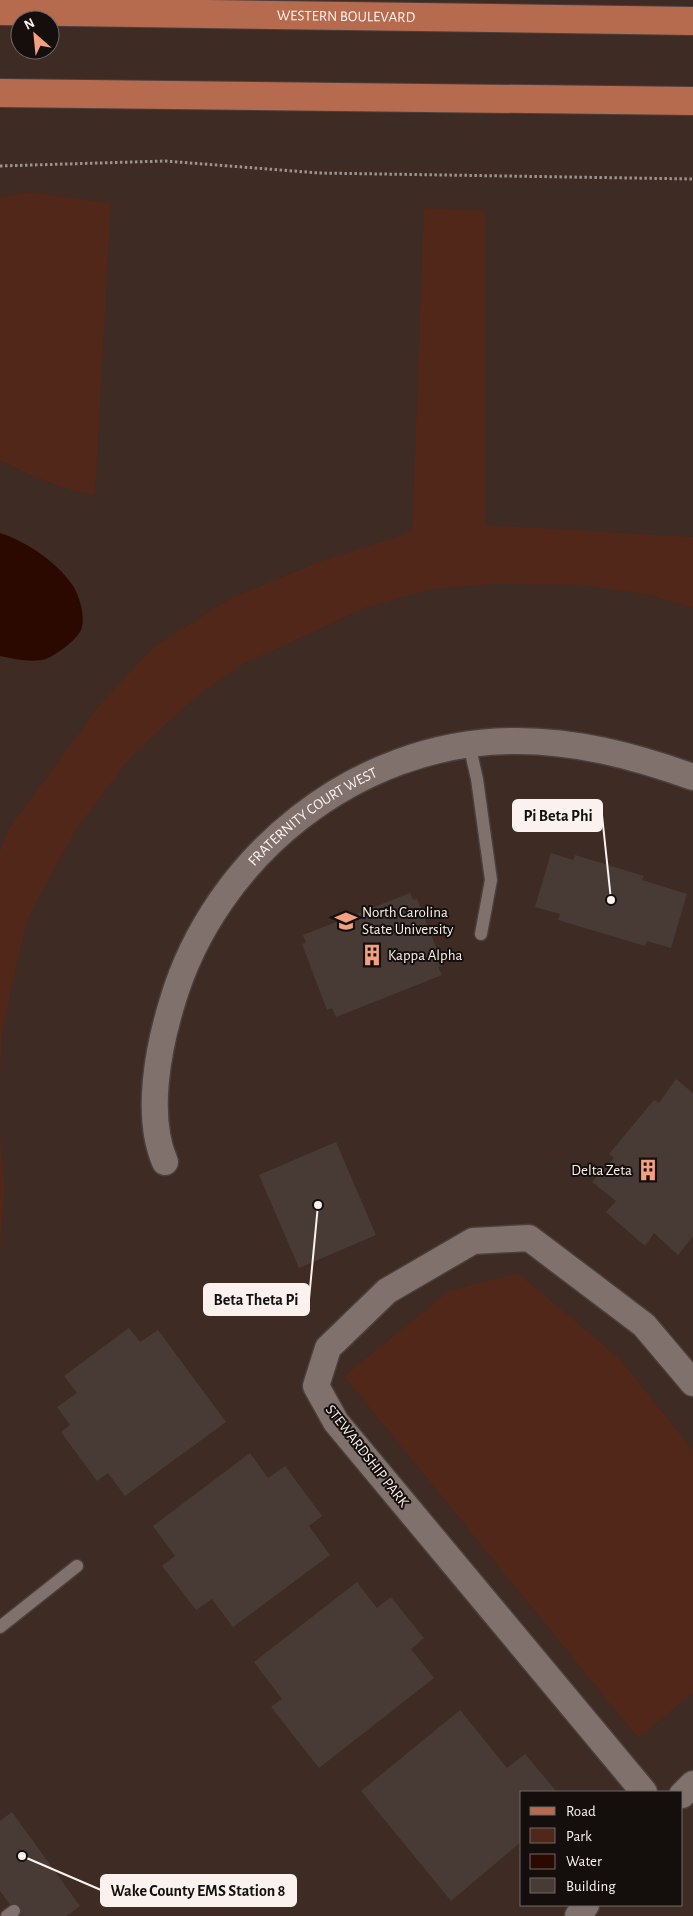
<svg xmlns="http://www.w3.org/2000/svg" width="693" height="1916" font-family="'Alegreya Sans',sans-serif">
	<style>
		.built { fill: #3e2b24; fill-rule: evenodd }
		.green { fill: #502718 }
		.water { fill: #2c0900 }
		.building { fill: #483b36 }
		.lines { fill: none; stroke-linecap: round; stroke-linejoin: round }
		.service-casing { stroke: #4a3f3c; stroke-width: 15 }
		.minor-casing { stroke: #4a3f3c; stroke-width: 29 }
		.primary-casing { stroke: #4a3f3c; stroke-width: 30 }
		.path { stroke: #9c928e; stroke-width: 3; stroke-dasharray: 2.5 2.5; stroke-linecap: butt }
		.service { stroke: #80716c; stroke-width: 12 }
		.minor { stroke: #80716c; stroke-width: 26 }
		.primary { stroke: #b66b4f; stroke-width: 28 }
		.labels { text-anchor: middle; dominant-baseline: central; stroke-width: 4; stroke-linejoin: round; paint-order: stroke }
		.street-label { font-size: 15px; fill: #fbf2ef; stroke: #140e0c }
		.poi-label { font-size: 15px; fill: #fbf2ef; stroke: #140e0c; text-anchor: start }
		.leader { fill: none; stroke: #fbf2ef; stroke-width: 2 }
		.callout-dot { fill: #fbf2ef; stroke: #140e0c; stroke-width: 2 }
		.callout { fill: #fbf2ef; stroke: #fbf2ef; stroke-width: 2 }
		.callout-label { font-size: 16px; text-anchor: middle; font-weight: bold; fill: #111 }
	</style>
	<rect width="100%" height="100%" fill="#30241f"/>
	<path class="built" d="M0 0H693V1916H0ZM20 20H50V50H20ZM522 1792H682V1905H522Z"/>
	<path class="green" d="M28 192 111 203 95 495C60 489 31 476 0 460V198Z
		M424 208 485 211V525L693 537V608L650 595 583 585 497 584 432 589 367 607 241 665 192 700 131 757 77 828 29 916 16 966 2 1035 0 1073V851L8 830 101 703 154 647 231 598 321 561 412 532Z
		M0 1136 5 1188 0 1249Z
		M518 1273 618 1357 693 1450V1693L638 1738 344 1376 449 1291Z"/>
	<path class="water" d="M0 533C27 542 54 560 71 583 79 593 85 615 82 627 80 638 56 655 46 659 31 663 15 659 0 656Z"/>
	<path class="building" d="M551 853 573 860 575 855 644 876 642 880 687 894 671 948 647 941 645 946 558 920 560 914 535 907Z
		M410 893 413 900 417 899 443 965 438 967 442 975 336 1017 332 1008 327 1010 302 944 306 943 303 935Z
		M676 1079 693 1093V1236L678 1255 654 1233 645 1246 606 1212 616 1201 592 1182 614 1158 609 1154 654 1100 659 1103Z
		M336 1142 376 1235 299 1268 259 1175Z
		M129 1328 140 1342 158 1330 226 1422 125 1496 108 1473 97 1481 61 1432 70 1425 57 1407 77 1393 64 1376Z
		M250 1453 268 1478 285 1466 322 1516 309 1526 330 1555 233 1627 212 1599 196 1610 162 1566 175 1556 153 1526Z
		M357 1582 377 1608 391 1597 424 1638 411 1649 434 1678 319 1768 271 1707 282 1699 254 1662Z
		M460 1710 507 1768 525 1754 557 1792H522V1841L451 1901 361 1791Z
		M12 1812 80 1906 67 1916H18L0 1891V1821Z"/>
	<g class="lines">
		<g class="service-casing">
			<path id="service" d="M469 744 477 779 491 880 481 934
				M0 1627 77 1566
				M7 1916 14 1911"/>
		</g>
		<g class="minor-casing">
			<g id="minor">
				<path id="s1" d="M165 1162C145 1116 158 1049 172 1003 215 856 356 743 511 741 575 740 634 756 693 777"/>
				<path d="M644 1792 336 1422 316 1386 328 1348 387 1291 473 1241 529 1238 644 1325 693 1383"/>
				<path d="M682 1795 693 1784"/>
				<path d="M578 1916 586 1905"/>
			</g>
		</g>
		<g class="primary-casing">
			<g id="primary">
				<path id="s2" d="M0 11 693 21"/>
				<path d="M0 93 693 101"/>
			</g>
		</g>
		<path class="path" d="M0 166 165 161 319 173 693 179"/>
		<use href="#service" class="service"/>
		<use href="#minor" class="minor"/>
		<use href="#primary" class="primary"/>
	</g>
	<defs>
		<g id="university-bare" transform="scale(1.725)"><path d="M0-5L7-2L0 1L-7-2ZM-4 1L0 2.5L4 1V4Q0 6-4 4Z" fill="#f3a081" stroke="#140e0c" stroke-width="2.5" paint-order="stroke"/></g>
		<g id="building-bare" transform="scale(1.725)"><path d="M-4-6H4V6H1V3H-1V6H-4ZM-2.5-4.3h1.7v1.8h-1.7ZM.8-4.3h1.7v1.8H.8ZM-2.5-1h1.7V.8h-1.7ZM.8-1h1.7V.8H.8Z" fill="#f3a081" stroke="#140e0c" stroke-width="2.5" paint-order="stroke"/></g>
	</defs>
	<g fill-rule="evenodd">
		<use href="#university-bare" x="346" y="921"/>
		<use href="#building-bare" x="372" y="955"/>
		<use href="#building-bare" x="648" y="1170"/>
	</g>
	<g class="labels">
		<g class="street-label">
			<text stroke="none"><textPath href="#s2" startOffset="346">WESTERN BOULEVARD</textPath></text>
			<text stroke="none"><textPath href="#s1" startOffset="402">FRATERNITY COURT WEST</textPath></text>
			<text transform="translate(367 1456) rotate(52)">STEWARDSHIP PARK</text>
		</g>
		<g class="poi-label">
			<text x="362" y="912">North Carolina<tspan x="362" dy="17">State University</tspan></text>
			<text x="388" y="955">Kappa Alpha</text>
			<text x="632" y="1170" text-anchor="end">Delta Zeta</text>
		</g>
	</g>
	<path class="leader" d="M611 900L602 815M318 1205L309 1299M22 1856L101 1890"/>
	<g class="callout-dot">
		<circle cx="611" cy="900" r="5"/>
		<circle cx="318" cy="1205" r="5"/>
		<circle cx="22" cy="1856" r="5"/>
	</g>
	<g class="callout">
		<rect x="513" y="800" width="89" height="31" rx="5"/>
		<rect x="204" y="1284" width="105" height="31" rx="5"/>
		<rect x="101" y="1875" width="195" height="31" rx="5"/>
	</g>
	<g class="callout-label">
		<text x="558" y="821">Pi Beta Phi</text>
		<text x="256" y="1305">Beta Theta Pi</text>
		<text x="198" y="1896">Wake County EMS Station 8</text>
	</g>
	<rect x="520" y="1791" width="162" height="115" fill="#140e0c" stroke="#706967"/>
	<rect x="530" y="1807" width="25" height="8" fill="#b66b4f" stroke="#706967"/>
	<text x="566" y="1816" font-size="15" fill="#fbf2ef">Road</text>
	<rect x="530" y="1828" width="25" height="15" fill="#502718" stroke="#706967"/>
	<text x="566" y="1841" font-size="15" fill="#fbf2ef">Park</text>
	<rect x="530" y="1854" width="25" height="15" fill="#2c0900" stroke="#706967"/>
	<text x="566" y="1866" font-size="15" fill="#fbf2ef">Water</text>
	<rect x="530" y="1878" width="25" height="15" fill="#483b36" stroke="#706967"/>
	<text x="566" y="1891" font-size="15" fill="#fbf2ef">Building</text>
	<g transform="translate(35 35) rotate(333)"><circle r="24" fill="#140e0c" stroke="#706967"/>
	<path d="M0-4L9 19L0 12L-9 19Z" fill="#f3a081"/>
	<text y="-8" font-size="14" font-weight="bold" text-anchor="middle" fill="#fbf2ef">N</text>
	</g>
</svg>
